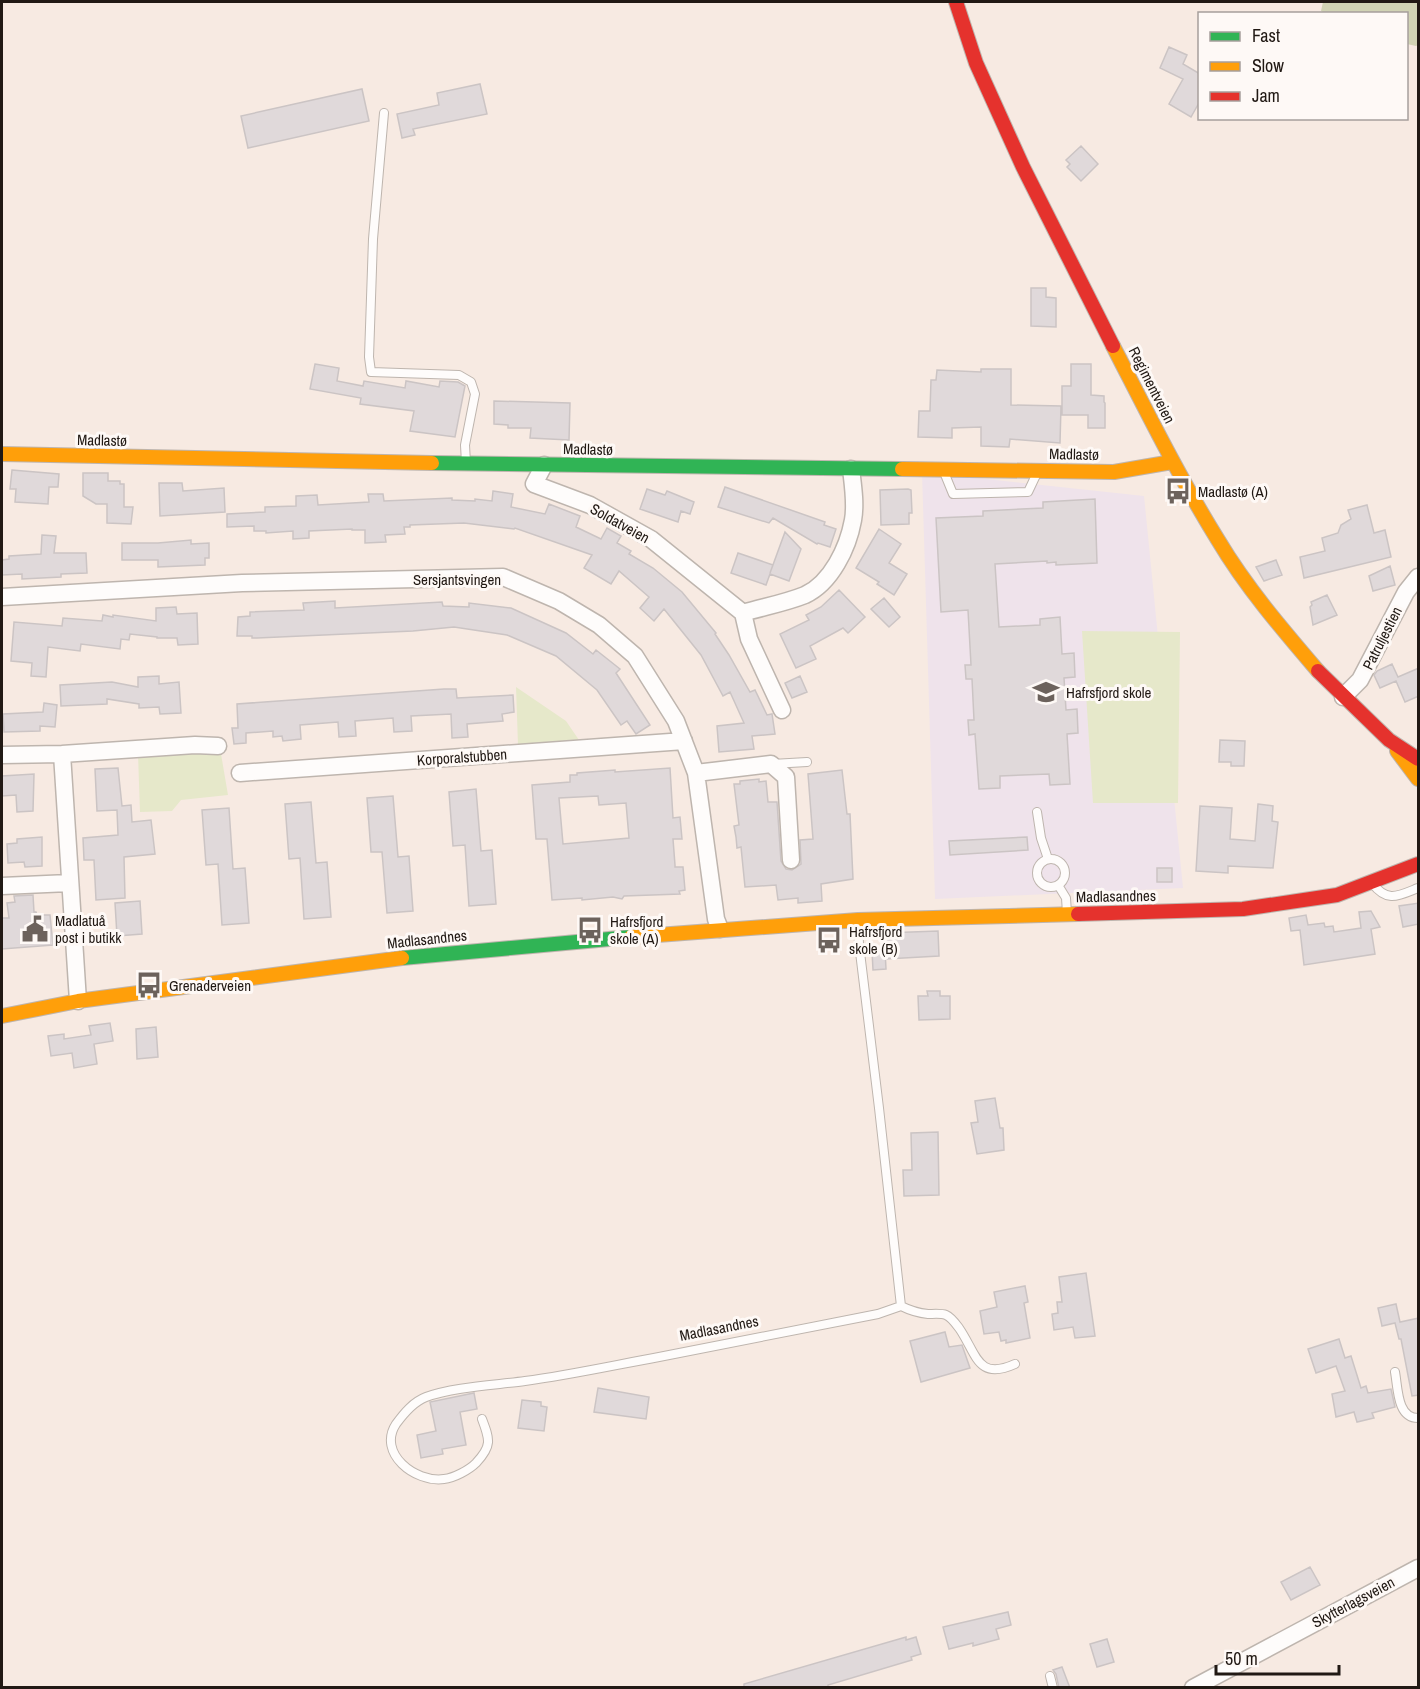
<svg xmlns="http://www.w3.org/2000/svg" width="1420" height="1689" font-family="'Archivo Narrow',sans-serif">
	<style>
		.education { fill: #efe3eb }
		.green { fill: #e6e8ca }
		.forest { fill: #d1d3b4 }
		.building { fill: #e0d9da; stroke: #cbc4c4; stroke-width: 1.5; fill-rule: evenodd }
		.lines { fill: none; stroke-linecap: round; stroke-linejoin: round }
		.lane-casing { stroke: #beb5ae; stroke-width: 10 }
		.street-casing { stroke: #beb5ae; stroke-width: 19 }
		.fast-casing { stroke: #beb5ae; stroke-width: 16 }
		.slow-casing { stroke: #beb5ae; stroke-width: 16 }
		.jam-casing { stroke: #beb5ae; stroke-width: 16 }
		.lane { stroke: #fefcfb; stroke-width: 8 }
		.street { stroke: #fefcfb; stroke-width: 16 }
		.fast { stroke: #30b455; stroke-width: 14 }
		.slow { stroke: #ff9f0a; stroke-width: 14 }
		.jam { stroke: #e5322d; stroke-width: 14 }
		.labels { text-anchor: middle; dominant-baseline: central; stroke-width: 6; stroke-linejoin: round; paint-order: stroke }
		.street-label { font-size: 15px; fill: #211914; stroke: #fef9f6 }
		.poi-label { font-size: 15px; fill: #211914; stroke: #fef9f6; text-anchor: start }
	</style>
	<rect width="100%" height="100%" fill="#f7eae2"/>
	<path class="education" d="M922 472 1144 496 1183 888 935 899Z"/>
	<path class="green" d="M1082 631 1180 632 1178 803H1093Z
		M516 687 566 721 579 740 518 745Z
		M220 748 228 795 181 800 172 811 140 812 138 754Z"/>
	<path class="forest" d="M1323 2H1418V45L1416 46 1407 44 1406 14 1325 13 1321 11Z"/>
	<path class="building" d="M1169 47 1187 55 1183 64 1200 74V101L1191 117 1169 104 1183 79 1160 68Z
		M480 84 487 114 413 129 415 135 402 138 397 114 439 105 437 93Z
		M362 89 369 121 248 148 241 116Z
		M1081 146 1098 164 1081 181 1067 167 1070 164 1066 160Z
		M1031 288H1046V297L1056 298V327L1031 326Z
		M315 364 339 368 337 381 363 386 364 381 405 388 406 381 439 387 440 381 458 382 465 386 455 437 410 431 414 411 360 404 361 398 310 389Z
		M1071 364H1091V395L1104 396V402L1105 403V428H1088V415H1062V386H1071Z
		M981 369H1011V405L1061 406 1060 443 1010 439 1009 447 981 446V427L952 428V438L918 437 919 411H930L931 380H936L937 370 981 372Z
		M494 401 570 403 569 440 530 438 531 428H508V425L494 424Z
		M12 470 59 474 58 487H49L48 504 15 502 16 489H10Z
		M83 473H108V481H120V484H124V507H133L131 524 107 523V504H96L83 496Z
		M159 483H182L183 491 224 488 225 512 160 516Z
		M725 487 825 522 824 525 836 529 830 547 818 543 817 544 773 518 769 523 718 507Z
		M647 489 665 495 667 491 694 502 690 514 681 511 678 522 640 509Z
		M908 489 911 490 912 513H909V524L881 525 880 490Z
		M493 491 513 494 511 507 545 514 549 504 580 516 576 527 601 539 607 528 621 536 617 543 631 551 629 554 653 568 682 592 716 633 715 634 729 655 750 692 755 690 767 715 772 714 775 734 752 736 754 749 719 752 717 726 744 723 730 692 723 696 701 655 664 609 654 621 640 608 649 597 619 571 611 584 584 568 592 555 515 528 514 529 464 523 410 525V527H404L405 534 385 535 386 542 365 543V530H352V529L309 531V538L293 539V531L266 533V531H254V526L227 527V514L265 512V507L296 506V496L317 495 318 505 369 502 368 494H383L384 501 452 498V500L475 501V499L492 501Z
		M1095 499 1097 563 1056 565V562L1047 563V561L995 564 999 627 1040 625V619L1060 617 1062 654 1074 653 1075 677 1064 678 1066 710 1077 709 1078 733 1067 734 1070 784 1050 785 1049 774 1000 776V788L979 789 975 734 969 735 968 720H974L972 679H966L965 665H971L968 610 941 612 936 518 983 516V511L1043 508V502Z
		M1367 505 1374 533 1385 530 1391 557 1304 578 1300 557 1325 551 1322 538 1338 533 1341 525 1351 519 1348 510Z
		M879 529 901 544 889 563 907 574 894 595 877 584 879 582 856 568Z
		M785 532 801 549 789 581 770 574 766 585 731 573 738 553 773 565 770 573Z
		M42 535 56 536 54 553H86L87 573 61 574V577L22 579V574L2 575V560L9 559V556L41 554Z
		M191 540V544L209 543V558H205V565L158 567V560H122V543H158Z
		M1276 560 1282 575 1264 581 1256 567Z
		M1390 566 1395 585 1373 591 1369 576Z
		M839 590 865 617 848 633 843 628 810 646 816 659 796 668 780 634 809 620 806 615 821 607Z
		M1327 595 1337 615 1313 625 1310 607 1312 605 1311 602Z
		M884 598 900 617 889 627 871 609Z
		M335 601V608L442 602 443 606 469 607V603L511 608 566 633 593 654 596 650 620 669 616 673 650 725 636 734 627 721 621 725 597 690 556 656 507 635 454 627 413 631 257 638H252V636H237L238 617 250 616V612L304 610 303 603Z
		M176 607 177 614 197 613 198 644 178 645 177 638H157V637L130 634 129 640 121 639 120 649 81 644 80 651 48 647 46 677 31 676 32 663 11 661 14 622 62 626 63 618 102 621 103 615 113 617V615L156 621V608Z
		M1392 664 1398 677 1419 668V696L1405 702 1396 681 1380 688 1374 675 1377 671Z
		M159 676V684L179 682 181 713 160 714 159 707 139 708V704L107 699V704L61 706 60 685 112 682 138 687V677Z
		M800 676 807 692 792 698 785 683Z
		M444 689H456L457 698 513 695 514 712 502 714 503 721 467 724 468 737 452 738 451 714 411 716 412 731 394 732 393 718 355 721 356 736 339 737 338 722 300 725 301 739 283 741 282 736 273 737V731L246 733V743L234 744 232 728H238L237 704Z
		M44 703 57 705 55 727 40 726V731L4 732 3 714 43 712Z
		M1220 740 1245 741 1244 766H1231V762H1219Z
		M118 768 122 806 131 805 132 822 151 820 155 854 124 857 125 898 96 900 94 860H84L83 838 118 835 117 810 97 811 95 769Z
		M670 768 673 818 680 817 682 839H673L675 865V867H683L685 890 679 891 680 894 624 896 622 899 613 897 582 900V898L552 900 547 839H536L532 785 570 782V775H577V773L615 770V772ZM598 796 599 805 626 803 629 838 563 844 559 798Z
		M842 770 847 814H850L853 879 821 884 822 901 798 903V898L778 900 776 885 745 887 741 847 737 848 736 837 734 826 739 825 734 784H740V781L759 779V782L766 781 768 802H777L781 861 786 869 792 870 801 864 800 840 813 839 808 774Z
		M34 774 33 811 17 812 16 795 2 796V776Z
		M476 789 481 851 492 850 496 904 469 906 465 845 453 846 449 792Z
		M393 796 398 857 409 856 413 911 387 913 382 852H371L367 798Z
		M311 802 316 863 327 862 331 917 304 919 300 858 289 859 285 804Z
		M1258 804 1273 806 1272 821 1278 822 1273 868 1228 866V873L1196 871 1200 806 1232 808 1230 839 1255 841Z
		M229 808 233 869 245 868 249 923 222 925 218 864 206 865 202 810Z
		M42 837V866L25 867 24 862 8 863 7 844 17 843V839Z
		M1027 837 1028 850 950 855 949 841Z
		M1157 868H1172V882H1157Z
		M33 895 34 912H36L37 915H50L53 945 2 949V918H9L7 903 15 902 14 896Z
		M140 901 142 934 117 936 115 903Z
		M1419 903V924L1403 927 1399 906Z
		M1371 911 1380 927 1371 929 1375 954 1304 965 1300 930 1291 931 1289 918 1306 915 1308 925 1324 923 1325 927 1333 926 1334 932 1361 928 1359 912Z
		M938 931 939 956 886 959 884 933Z
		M885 950 886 969 873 970 872 951Z
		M927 991H940V996H950V1019L919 1020 918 996H928Z
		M110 1023 113 1041 94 1044 97 1064 74 1068 72 1053 51 1056 48 1036 64 1034V1039L91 1035 89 1026Z
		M156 1027 158 1057 137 1059 136 1029Z
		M995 1098 1000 1128H1003L1004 1150 977 1154 971 1123 978 1122 975 1101Z
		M938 1132 939 1195 904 1196 903 1170H912L911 1133Z
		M1086 1273 1095 1336 1075 1338 1073 1327 1054 1330 1052 1314 1058 1313 1057 1302H1062L1059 1277Z
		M1025 1286 1028 1302 1024 1303 1030 1338 1006 1343V1340L1001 1341 999 1332 984 1334 980 1311 997 1307 994 1292Z
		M1396 1304 1400 1322 1419 1318V1395L1412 1396 1401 1339H1399L1395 1323 1382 1326 1378 1308Z
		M945 1332 949 1347 962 1345 970 1368 921 1382 910 1341Z
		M1339 1339 1345 1358 1351 1356 1361 1388 1366 1386 1368 1393 1391 1389 1395 1407 1372 1413 1374 1418 1357 1422 1354 1412 1336 1417 1332 1394 1345 1391 1336 1366 1316 1373 1308 1349Z
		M598 1388 649 1397 646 1419 594 1412Z
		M474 1393 477 1409 460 1412 466 1445 442 1449 443 1454 421 1458 417 1435 436 1431 430 1402Z
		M522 1400 541 1402V1406L547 1407 544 1431 518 1428Z
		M1310 1567 1320 1585 1291 1600 1281 1582Z
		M1008 1612 1011 1625 996 1629 999 1639 973 1646V1643L949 1649 943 1627Z
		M906 1637V1640L916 1637 921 1654 911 1657 912 1660 828 1685V1688H744V1684Z
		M1107 1639 1114 1662 1097 1667 1090 1644Z
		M1062 1667 1070 1688H1059L1056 1674 1053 1670Z"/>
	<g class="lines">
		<g class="lane-casing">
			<path id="lane" d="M384 113 373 239 369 357 371 372 459 375 471 382 475 394 465 445 466 463
				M944 472 953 494 1028 492 1037 473
				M772 764 807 762
				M1037 812 1041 838 1048 859
				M1037 873a14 14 0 1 1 28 0a14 14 0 1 1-28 0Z
				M1372 883C1387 903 1398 896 1418 888
				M1058 885 1066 898 1067 913
				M858 921 859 944 879 1108 901 1306C909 1310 918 1313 928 1314 933 1314 941 1313 946 1315 951 1317 956 1324 959 1328 977 1354 977 1381 1015 1364
				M1395 1372C1398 1388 1397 1418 1418 1418
				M482 1419C490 1440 492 1446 476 1463 469 1470 454 1478 444 1479 415 1483 377 1453 396 1424 404 1413 413 1402 426 1397 453 1387 496 1385 525 1381 570 1375 615 1365 659 1357 732 1342 805 1328 878 1314L901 1306
				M1050 1676 1053 1688"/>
		</g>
		<g class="street-casing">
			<path id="street" d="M544 465 534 484 590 505 651 539 743 613C763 607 785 603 805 595 831 583 848 548 853 520 856 504 853 486 851 469
				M2 597 242 583 503 577 559 601 599 625 635 656 676 721 696 773 716 919 720 929
				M743 613 749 639 782 710
				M1343 697 1360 680 1406 592 1418 577
				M62 754 78 1001
				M2 755 62 754 195 745 218 746
				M240 773 684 741
				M696 773 771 764 786 777 791 860
				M2 886 69 883
				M1193 1688 1418 1568"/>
		</g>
		<g class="fast-casing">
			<path id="fast" d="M432 463 902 469
				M402 958 631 937"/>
		</g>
		<g class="slow-casing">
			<path id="slow" d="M1113 346C1147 412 1179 477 1218 540 1246 587 1282 629 1318 671
				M2 454 432 463
				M902 469 1114 472 1172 462
				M1397 751 1418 779
				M631 937 858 920 1078 914
				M2 1016 78 1001 402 958"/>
		</g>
		<g class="jam-casing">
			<path id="jam" d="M956 2 976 63 1023 167 1113 346
				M1318 671 1389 740 1418 759
				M1078 914 1243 909 1337 895 1418 864"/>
		</g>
		<use href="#lane" class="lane"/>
		<use href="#street" class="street"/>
		<use href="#fast" class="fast"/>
		<use href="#slow" class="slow"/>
		<use href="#jam" class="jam"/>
	</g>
	<defs>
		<g id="bus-bare" transform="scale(2.07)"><path d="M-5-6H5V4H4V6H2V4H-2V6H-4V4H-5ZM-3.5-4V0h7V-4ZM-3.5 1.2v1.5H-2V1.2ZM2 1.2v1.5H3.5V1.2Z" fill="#6c625c" stroke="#fef9f6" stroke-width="2.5" paint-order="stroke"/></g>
		<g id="school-bare" transform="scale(2.07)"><path d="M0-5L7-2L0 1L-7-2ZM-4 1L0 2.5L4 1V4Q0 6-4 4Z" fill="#6c625c" stroke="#fef9f6" stroke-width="2.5" paint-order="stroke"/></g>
		<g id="civic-bare" transform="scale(2.07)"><path d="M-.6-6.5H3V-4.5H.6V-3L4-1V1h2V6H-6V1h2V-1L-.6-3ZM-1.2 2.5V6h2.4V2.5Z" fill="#6c625c" stroke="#fef9f6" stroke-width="2.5" paint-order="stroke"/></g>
	</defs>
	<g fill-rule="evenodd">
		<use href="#bus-bare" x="1178" y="491"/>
		<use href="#school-bare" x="1046" y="692"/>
		<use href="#civic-bare" x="35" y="929"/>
		<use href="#bus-bare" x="590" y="930"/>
		<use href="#bus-bare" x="829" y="940"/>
		<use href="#bus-bare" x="149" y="985"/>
	</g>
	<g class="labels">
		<g class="street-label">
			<text transform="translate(1152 385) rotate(63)">Regimentveien</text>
			<text transform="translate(102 440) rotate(1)">Madlastø</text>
			<text transform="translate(588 449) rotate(1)">Madlastø</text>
			<text transform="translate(1074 454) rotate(1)">Madlastø</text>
			<text transform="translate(620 523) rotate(29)">Soldatveien</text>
			<text x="457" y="579">Sersjantsvingen</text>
			<text transform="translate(1382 638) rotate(-63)">Patruljestien</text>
			<text transform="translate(462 757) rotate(-4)">Korporalstubben</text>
			<text transform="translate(1116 896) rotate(-1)">Madlasandnes</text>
			<text transform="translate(427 939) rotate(-6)">Madlasandnes</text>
			<text transform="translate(719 1328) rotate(-11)">Madlasandnes</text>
			<text transform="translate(1353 1602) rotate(-28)">Skytterlagsveien</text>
		</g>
		<g class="poi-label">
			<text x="1198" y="491">Madlastø (A)</text>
			<text x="1066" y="692">Hafrsfjord skole</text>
			<text x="55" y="920">Madlatuå<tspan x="55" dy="17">post i butikk</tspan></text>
			<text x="610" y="921">Hafrsfjord<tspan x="610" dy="17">skole (A)</tspan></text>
			<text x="849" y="931">Hafrsfjord<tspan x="849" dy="17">skole (B)</tspan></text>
			<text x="169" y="985">Grenaderveien</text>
		</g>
	</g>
	<rect width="1420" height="1689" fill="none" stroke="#211914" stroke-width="6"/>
	<rect x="1198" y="12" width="210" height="108" fill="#fef9f6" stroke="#a69f9c" stroke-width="1.5"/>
	<rect x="1210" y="32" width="30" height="9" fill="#30b455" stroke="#a69f9c" stroke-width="1.5"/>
	<text x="1252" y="42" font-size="18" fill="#211914">Fast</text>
	<rect x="1210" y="62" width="30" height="9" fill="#ff9f0a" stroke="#a69f9c" stroke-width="1.5"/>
	<text x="1252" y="72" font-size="18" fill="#211914">Slow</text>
	<rect x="1210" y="92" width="30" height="9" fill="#e5322d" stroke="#a69f9c" stroke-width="1.5"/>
	<text x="1252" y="102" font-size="18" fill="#211914">Jam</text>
	<path d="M1216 1665v9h123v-9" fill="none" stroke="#211914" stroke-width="3"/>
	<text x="1225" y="1665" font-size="18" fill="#211914" stroke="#fef9f6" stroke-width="4.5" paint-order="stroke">50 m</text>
</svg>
